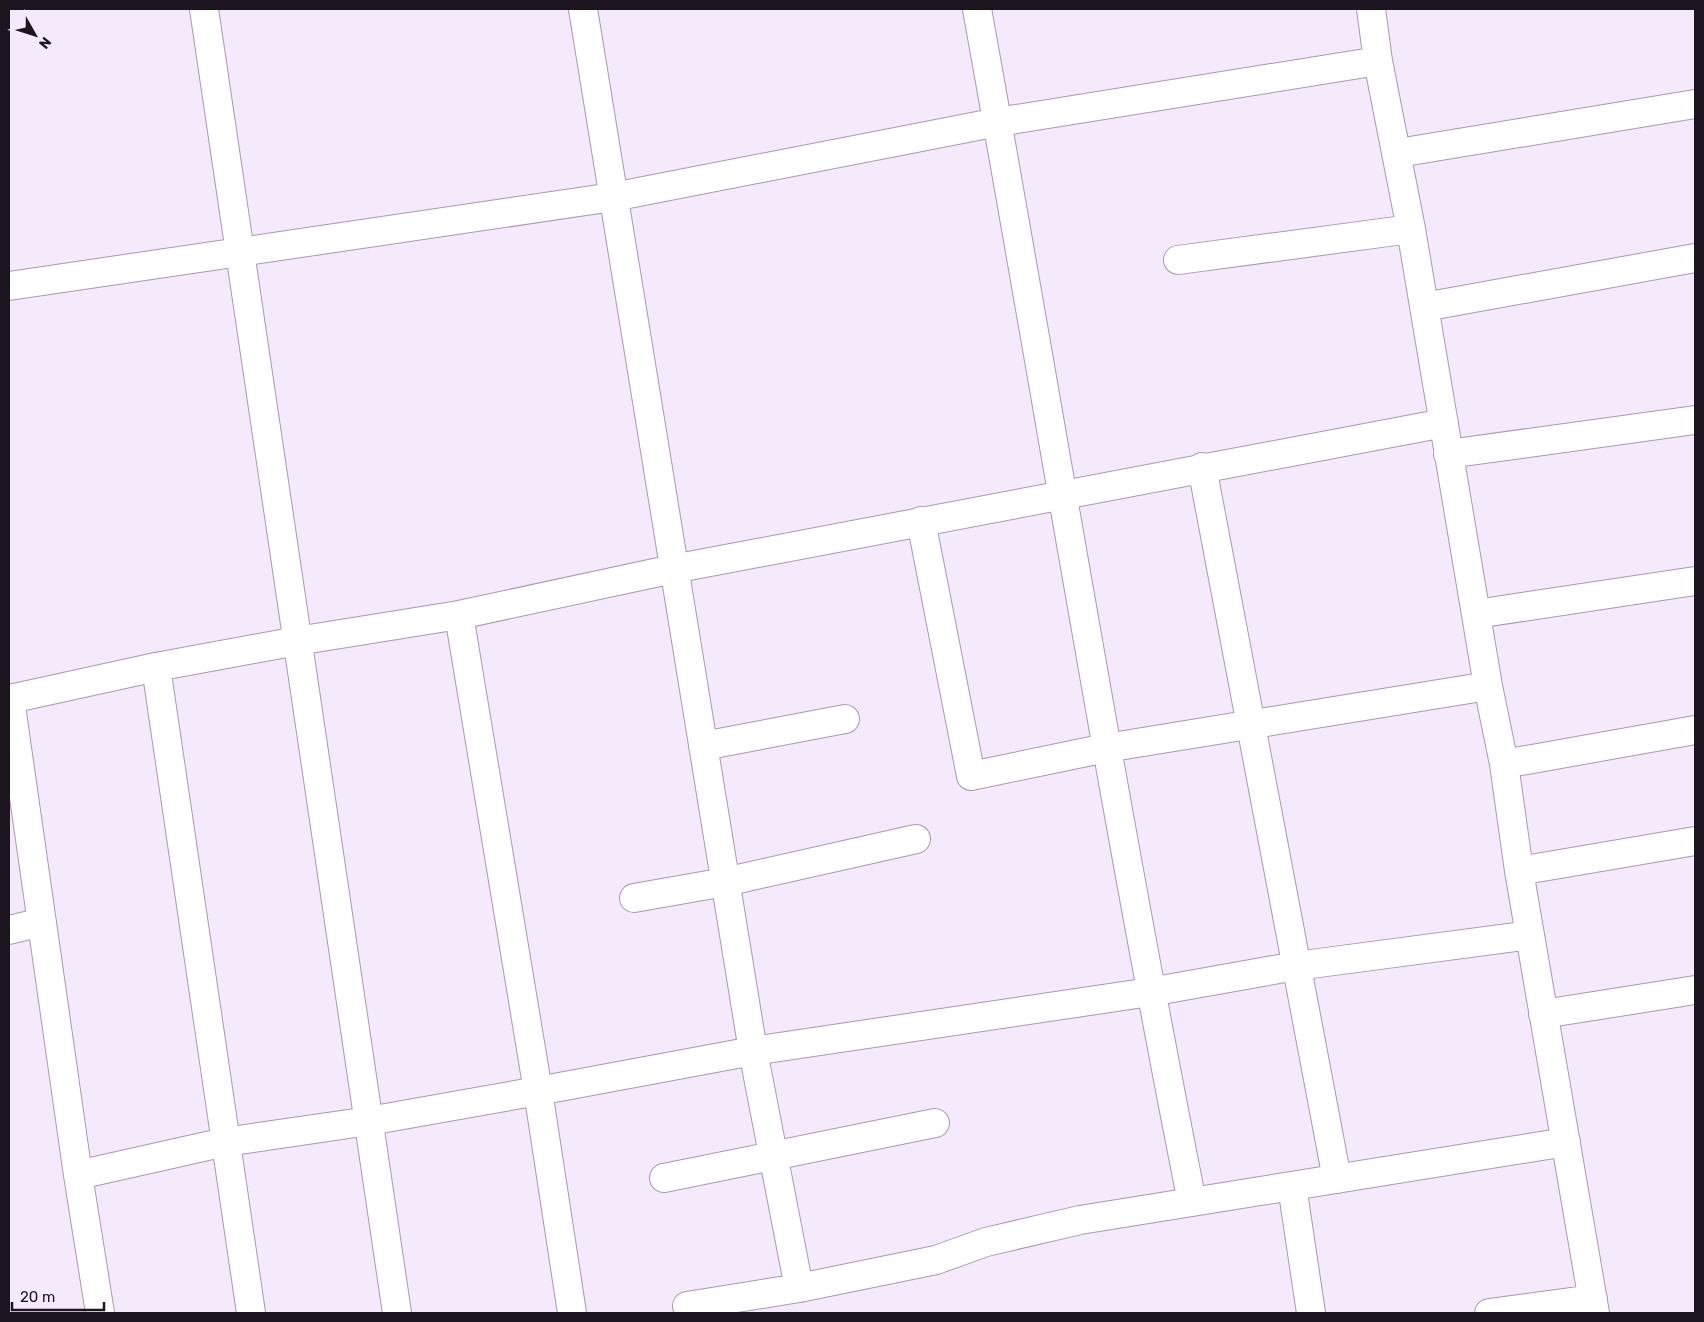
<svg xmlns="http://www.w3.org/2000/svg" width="1704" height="1322" font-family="Rubik,sans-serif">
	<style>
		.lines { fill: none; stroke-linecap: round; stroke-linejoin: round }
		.minor-casing { stroke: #aa98b5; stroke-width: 30 }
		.minor { stroke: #fff; stroke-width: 28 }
	</style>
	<rect width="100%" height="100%" fill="#f5e9fc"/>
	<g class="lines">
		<g class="minor-casing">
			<path id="minor" d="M204 9 397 1313
				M977 9C1049 407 1113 806 1192 1202L1566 1142
				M1371 9 1378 61 1411 229 1488 686 1504 764 1519 871 1595 1313
				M1398 153 1695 104
				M1178 260 1411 229
				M9 286 613 197 998 122 1378 61
				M1424 307 1695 258
				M1448 454 1695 420
				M1202 467 1337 1179
				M921 521 971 776 1106 748 1488 686
				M1476 614 1695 581
				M156 667 251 1313
				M703 746 845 719
				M1504 764 1695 730
				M1519 871 1695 841
				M634 898 725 882 916 839
				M9 930 42 922
				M1543 1014 1695 990
				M78 1175 225 1142 369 1121 538 1091 459 615
				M664 1178 935 1123
				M1292 1186 1311 1313
				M799 1288 753 1051 1150 992 1296 966 1530 935
				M687 1306 799 1288 936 1260 986 1242 1080 1220 1192 1202
				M100 1313 78 1175 10 699 156 667 297 641 459 615 673 569 1444 423
				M572 1313 538 1091 753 1051 583 9
				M1489 1313 1593 1299"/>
		</g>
		<use href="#minor" class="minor"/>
	</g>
	<rect width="1704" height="1322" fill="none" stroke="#1c1520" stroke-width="20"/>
	<g transform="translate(35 35) rotate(129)" stroke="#f5e9fc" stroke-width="4" paint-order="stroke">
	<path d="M0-4L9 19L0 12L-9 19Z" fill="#1c1520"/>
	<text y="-8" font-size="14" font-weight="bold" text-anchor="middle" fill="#1c1520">N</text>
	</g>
	<path d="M12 1302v8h92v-8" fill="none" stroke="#1c1520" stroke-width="2.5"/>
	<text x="20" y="1302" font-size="15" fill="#1c1520" stroke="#f5e9fc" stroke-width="4" paint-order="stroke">20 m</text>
</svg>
